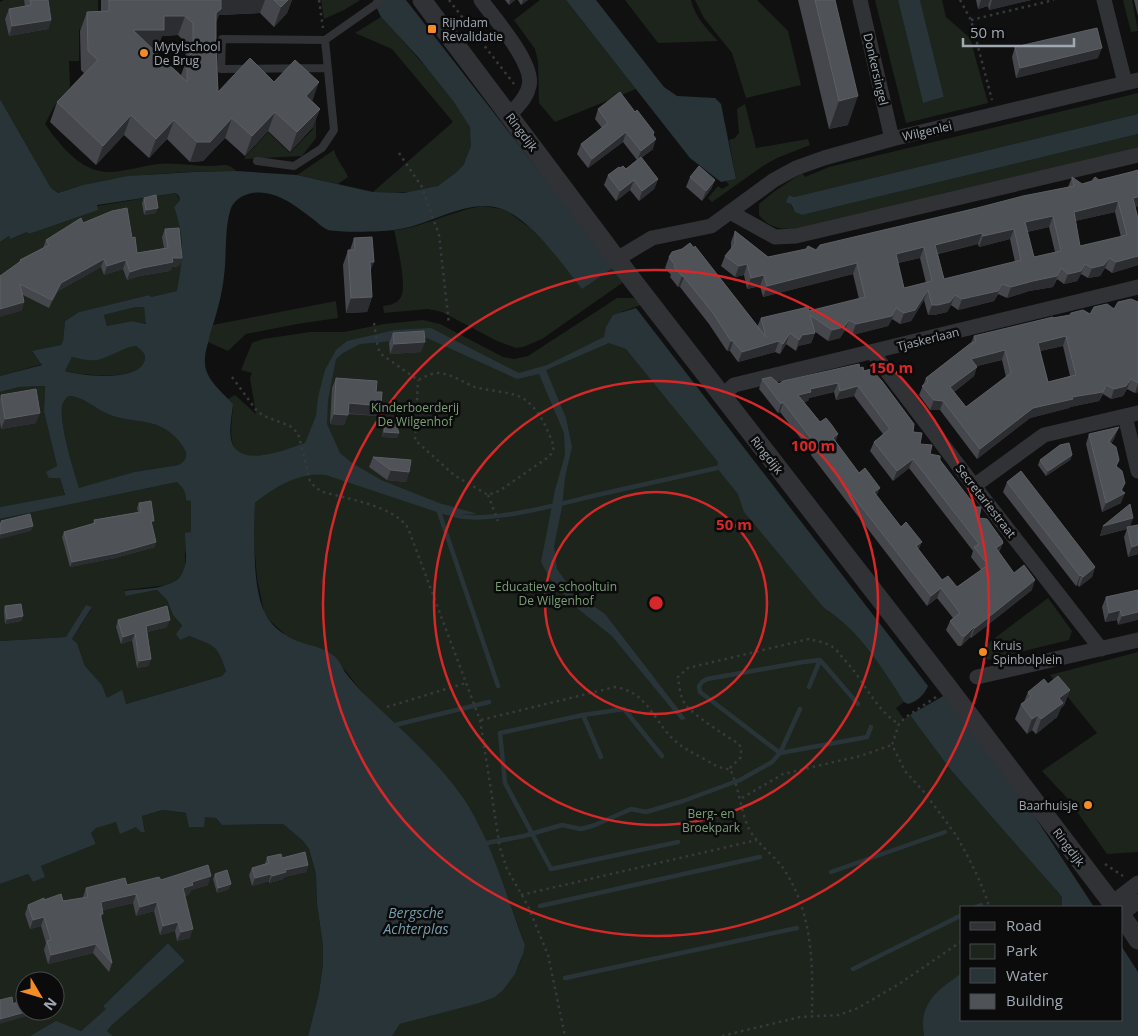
<svg xmlns="http://www.w3.org/2000/svg" width="1138" height="1036" font-family="'Open Sans',sans-serif">
	<style>
		.green { fill: #1c241c; fill-rule: evenodd }
		.water { fill: #293439; fill-rule: evenodd }
		.lines { fill: none; stroke-linecap: round; stroke-linejoin: round }
		.stream { stroke: #293439; stroke-width: 4.5 }
		.path { stroke: #37393d; stroke-width: 2.5; stroke-dasharray: 2.5 4; stroke-linecap: butt }
		.service { stroke: #313236; stroke-width: 8 }
		.minor { stroke: #313236; stroke-width: 15 }
		.tertiary { stroke: #313236; stroke-width: 19 }
		.wall { fill: #45474c; fill-rule: evenodd }
		.shaded-wall { fill: #2c2d30 }
		.building { fill: #4f5257; stroke: #5b6065; fill-rule: evenodd }
		.ring { fill: none; stroke: #d62828; stroke-width: 2.5 }
		.poi-dot { fill: #f38b26; stroke: #0b0b0c; stroke-width: 2 }
		.labels { text-anchor: middle; dominant-baseline: central; stroke-width: 5; stroke-linejoin: round; paint-order: stroke }
		.poi-label { font-size: 12px; fill: #a0a9b2; stroke: #0b0b0c; text-anchor: start }
		.street-label { font-size: 12px; fill: #a0a9b2; stroke: #0b0b0c }
		.park-label { font-size: 12px; fill: #7b9e77; stroke: #0b0b0c }
		.water-label { font-size: 14px; font-style: italic; fill: #769eae; stroke: #0b0b0c }
		.centre { fill: #d62828; stroke: #0b0b0c; stroke-width: 2.5 }
		.ring-label { font-size: 15px; text-anchor: middle; font-weight: bold; fill: #d62828; stroke: #0b0b0c; stroke-width: 5; stroke-linejoin: round; paint-order: stroke }
	</style>
	<rect width="100%" height="100%" fill="#101011"/>
	<path class="green" d="M4 0H98L99 29H79V61H69L70 86 68 91 55 105 45 124C61 146 81 173 111 172 127 171 142 166 157 164 175 162 193 166 211 166 223 166 227 162 236 171 176 172 115 173 58 193L51 188 0 99V2Z
		M321 0H360L344 10 324 19Z
		M540 0H566L636 89 555 122 539 103 538 61 535 49 514 20Z
		M625 0H691C695 17 706 28 718 41L658 43Z
		M695 0H757L788 31 801 85 746 98 732 53 704 18Z
		M875 0H898L923 103 944 97 920 0H942L946 17 970 38 988 103 906 123Z
		M1123 0H1132L1138 31 1131 32Z
		M381 17C403 41 424 64 444 89 453 100 466 114 470 127 477 151 460 177 438 186 418 194 394 193 373 192L453 122 392 49 355 33Z
		M1138 93V114L794 197 789 195 792 208 802 215 1138 134V150L798 229C780 229 771 229 759 215V204L775 191 802 173 805 177 829 167Z
		M745 104 756 148 808 139 810 145 777 158 763 166 712 202 708 198 718 186 722 189 729 185 726 181 736 179 729 140 735 138 739 133 737 109Z
		M316 116V138L302 156 245 159V157L268 132 290 153 313 129 308 123Z
		M334 150C337 161 344 167 348 177L338 184 297 175Z
		M176 193 180 200 174 207C185 239 183 258 178 291L151 297 149 295 79 312 65 321 63 341 61 345 32 352 43 364 0 376V242L9 236 12 239 27 232 29 234 97 210V206Z
		M483 206 502 209 510 213 530 228 548 246 614 267 625 281 542 339 523 347 516 348 497 341 442 312 428 309 384 313 383 306C391 305 400 303 402 294 406 282 397 243 394 230 423 228 453 210 483 206Z
		M617 298H634L641 305 621 312 824 608C860 631 881 667 904 702L896 708 904 719 910 715 950 769 1050 881 1062 898V907H962V978L923 1030 924 1036H392L400 1024 455 1009 514 975 520 963 525 945 494 859 478 823 458 791 436 766 362 692 344 669 287 636 270 621 264 612 257 578 254 544 255 503 262 497 261 455C222 461 232 429 233 404L228 399 235 395 256 414 250 378 252 373 241 370 252 343 263 339 310 332H344L384 324 423 320 440 324 503 357 514 359 528 356Z
		M336 301 338 318 297 324 246 334 228 351 208 342 213 325Z
		M136 307H144L147 324 132 321 107 326 104 315Z
		M136 346C141 350 148 355 144 362 135 382 82 375 65 371L72 357C105 365 108 349 136 346Z
		M45 386 44 412 57 466 47 472 60 478 65 496 0 507V392L19 387Z
		M71 396C85 398 97 410 110 415 135 424 158 417 178 440 181 444 185 449 186 453 187 459 183 463 178 465L134 472 79 489C74 472 57 417 63 403 64 401 66 399 67 397Z
		M177 482 183 487 191 500V533L185 554V569L180 577 169 585 124 590 126 596 157 590 167 600 173 615 189 636 214 645 220 652 226 671 222 676 126 704 107 698 102 685 85 666 77 643 72 639 92 608 66 637 0 641V519Z
		M1048 598 1072 631 1069 640 987 660 983 647Z
		M1138 652V852L1107 854 1068 799 1042 771 1097 733 1050 675Z
		M164 810 216 818 222 825 283 824 303 841 309 849 316 874 317 904 323 946V964L319 993 308 1036H113L107 1031 112 1025 185 961 168 943 103 1006 107 1009 81 1031 56 1022 30 1036H0V884L28 874 33 882 44 877 41 866 96 844 91 833C105 817 128 822 145 831L142 816ZM25 981H55V1011H25Z"/>
	<path class="water" d="M373 0H406L614 267 582 289C562 264 532 220 502 209 471 197 431 224 400 229 386 232 342 233 328 230 323 228 317 222 313 219 295 205 272 187 248 194 241 196 234 201 231 208 224 229 227 254 224 276 222 296 216 315 210 335 208 344 204 354 205 364 206 380 223 393 233 404 232 416 228 431 232 443 241 468 288 449 305 443L316 416 318 397 325 370 336 350 347 341 395 330 431 328 519 373 547 365 604 337 606 327 613 315 636 308 928 686C924 695 918 701 908 704L904 702C881 667 860 631 824 608L744 512 738 494 717 468 718 462 626 349 609 343 546 370 566 418 572 447 565 477 562 507 554 546 557 569 574 593 605 614 686 719 681 720 612 636 577 608 550 579 541 562 555 490 565 455 564 433 539 374 517 379 427 338 360 344 343 353 336 359 328 400 327 424 340 453 352 463 381 480 439 503 478 514 446 515 326 475C302 471 273 487 255 503 254 533 252 587 265 613 269 622 277 630 286 635 301 646 320 644 334 656 339 660 342 667 345 672 350 679 356 685 362 692 397 726 444 766 469 807 495 850 507 899 525 945L523 954 515 974 503 990 495 997 479 1003 400 1024 392 1036H308L319 993 323 964V946L317 904 316 874 309 849 303 841 283 824 222 825 216 818 205 817 204 827H189L186 813 163 810 142 816 145 832H141L136 827 120 834 116 822 96 828 91 833 96 844 41 866 45 877 33 882 28 874 0 884V641L66 637 86 605 92 607 72 639 77 643 85 666 102 685 107 698 122 690 126 704 222 676 226 671C217 644 215 646 189 636L180 640 176 634 182 626 173 615 167 600 157 590 126 596 124 591C142 588 178 591 184 569 188 559 185 544 185 533L191 532V501L186 500C186 491 183 488 177 482L0 519V507L65 495 60 478H49L46 472 57 466 44 412 45 386 19 387 0 392V376L42 365 32 351 61 345 63 341 65 321 79 312 149 295 151 297 177 291C183 258 185 239 174 207L180 200 179 196 176 193 97 205 98 210 29 234 27 232 11 239 9 236 0 242V99L51 188 58 193 83 185 128 176 194 172 236 171 297 175 373 192 404 193 438 186 457 172 464 164 471 146 470 127 454 102 418 57 381 17ZM136 307H144L146 324 132 321 107 326 104 315ZM136 346C141 350 148 355 144 362 135 382 82 376 65 371L72 357C80 359 89 361 97 360 111 357 121 348 136 346ZM71 396C85 398 97 410 110 415 135 424 158 417 178 440 181 444 185 449 186 453 187 459 183 463 178 465L134 472 79 488C74 472 57 417 63 403 64 401 66 399 67 397Z
		M566 0H596L664 87 677 96 715 98 721 104 736 179 721 182 690 158Z
		M898 0H920L944 97 923 103Z
		M1138 114V134L802 215 795 212 791 204 786 202 789 195 794 197Z
		M945 695 1012 782 1094 907H1062V898L1058 892 950 769 910 715Z
		M168 943 185 961 112 1025 107 1031 113 1036H30L56 1021 81 1031 106 1009 103 1006Z
		M1122 947 1138 972V1036H924C918 1003 938 990 962 973V1020H1122Z"/>
	<g class="lines">
		<path class="stream" d="M438 509 498 686
			M451 514C483 526 563 503 597 495 637 486 677 477 717 468
			M809 687 820 660
			M858 704 820 660 803 662 707 679 702 682 699 686 700 692 780 753 867 737 871 727
			M583 715 624 709 662 756
			M395 725 489 702
			M601 757 583 715 500 733 505 783 551 869 678 842
			M487 843 524 836 562 825 581 829 595 825 631 809 646 812 683 801 740 780 772 762 780 753 800 709
			M831 872 945 832
			M540 906 760 857
			M976 907 981 905
			M853 969 962 915
			M565 978 797 928"/>
		<path class="path" d="M319 0 323 28
			M449 0 514 84
			M960 0 971 20 992 100
			M971 20 1054 0
			M399 153 422 187 439 235 449 324
			M374 323 378 348 381 354 418 380C425 377 431 373 439 373 452 374 464 383 475 387 488 391 515 392 524 399 540 410 548 430 554 447L550 456 499 491 488 495 454 475 415 440 418 380
			M232 377 257 411 264 416 290 426 298 433 310 481 316 488 323 492C348 499 394 506 408 528L480 720 500 848 507 869 528 906 548 955 565 1036
			M488 495 498 521
			M936 697 906 717 899 724 892 745 905 771 924 792 956 835 966 853 978 877 988 902V907
			M387 707 466 683
			M481 720 615 687C645 692 651 714 669 735 679 746 691 752 704 759 713 764 720 769 730 769 739 787 740 808 748 827 756 844 775 855 785 871 813 915 813 965 812 1016
			M730 768 741 757V748L739 744C725 735 694 716 685 704 680 696 679 685 678 677L688 668 809 639C816 641 825 642 831 646 835 648 839 653 842 657 863 678 874 709 899 724
			M742 798 783 774 860 756 892 745
			M1105 864 1123 876
			M521 895 757 840
			M722 1036 800 1017 839 1015 858 1008 899 984 962 941"/>
		<path class="service" d="M327 68 221 69 222 39 325 40 382 0
			M257 161 294 166 322 148 334 130 325 40"/>
		<path class="minor" d="M481 0C494 18 535 64 529 86 527 98 517 106 510 115
			M860 0 892 139
			M1104 0 1125 83
			M730 212 775 237 796 236 1138 155
			M617 259 652 238 711 226 774 180 796 168 824 158 892 139 1138 80
			M873 353 974 486 1101 649
			M722 396 734 385 1138 287
			M1138 413 1125 416 1138 471
			M974 486 1044 435 1125 416
			M977 677 1138 640
			M1112 903 1138 883
			M1122 914 1138 901"/>
		<path class="tertiary" d="M422 0 634 282 948 687 1115 907
			M1122 916 1138 940"/>
	</g>
	<path class="wall" d="M24 0H48L51 20 48 29 9 36 5 19 9 9 25 6Z
		M101 0H292L287 13 274 27 260 13 219 15 216 21V47L218 92 274 82 312 101 320 109 312 128 290 152 268 131 245 156 225 138 203 161 190 162 167 139 149 158 124 135 96 165 50 122 57 102 84 73 81 70 80 31 87 12 101 11ZM178 35 185 42 186 61 181 75 153 49H157L162 36Z
		M505 0H515L509 5Z
		M518 0H528L521 5Z
		M798 0H835L848 125 829 129Z
		M976 0H1031L989 10 988 6 978 9Z
		M1134 0H1138V16Z
		M1015 47 1098 58 1016 78 1012 57Z
		M598 109 653 135V149L641 158 658 179 654 189 639 201 630 190 616 201 604 185 608 175 620 168 626 169 637 160 623 142 588 168 577 154 581 144 602 128 595 119Z
		M1138 170V206L1135 207 1138 219V265L1112 273 1105 268 1100 276 1088 278 1081 274 1077 281 1064 284 1057 279 1053 287 1029 291 1007 298 998 294 994 301 958 310 951 305 947 312 934 315H928L924 300 911 321 900 324 892 319 888 326 852 335 845 330 840 338 828 341 814 331 815 333 811 343 798 346 796 351 786 344 780 354 775 352 738 362 730 351H727L709 324 680 287H678L670 277 671 275 665 268 669 257 757 327 761 318 809 311 859 299 853 274 763 297 760 286 747 289 744 275 735 277 721 266 725 256 731 249V242L735 231 768 257 816 250 977 208 1068 187 1072 177 1082 184 1131 172ZM1115 212 1121 237 1080 246 1075 221ZM1049 227 1055 252 1034 257 1027 232ZM1010 239 1015 262 944 279 938 254 978 244 979 247ZM920 258 926 283 904 288 898 263Z
		M690 177 715 180 711 189 702 201 686 187Z
		M144 198 156 213 144 215 142 203Z
		M83 223 132 238 137 253 164 248 162 237 165 229 182 258 179 266 172 267 170 271 139 276 127 280 123 269 104 275 101 267 58 291 49 308 23 295 24 302 21 311 19 263 20 260 43 248 46 240Z
		M354 238 372 297 367 312 346 313 343 265 348 250H350Z
		M1138 302V392L1135 393 1127 389 1123 396 1111 399 1103 394 1099 401 1070 407 1069 408 1030 418 977 459 940 410H930L919 395 926 378 971 343 974 336 1053 318 1090 314ZM1063 346 1070 376 1048 382 1040 351ZM1002 360 1006 377 966 407 954 392 974 376 977 366Z
		M393 333 421 352 390 354 389 343Z
		M860 368 864 371 913 432 920 444 930 454 940 460 979 518 1003 543 999 552 1014 573 1032 590 971 638 970 637 961 646H958L946 630 950 621 953 618 937 598 927 606 811 455 812 453 780 412 778 413 759 389 762 379 779 384ZM834 392 836 400 854 396 883 434 874 442 870 451 893 481 909 468 973 551 971 557 981 570 957 587 942 580 804 402 808 401 809 398Z
		M336 378 376 392 378 416 348 414 344 425 330 424 332 388Z
		M1 395 36 423 1 429 0 422V399Z
		M386 420 399 433 397 438 382 437 384 425Z
		M1089 434 1115 437 1111 444 1119 460 1116 467 1125 483 1122 491 1121 503 1102 512 1086 444Z
		M1072 455 1070 460 1046 476 1038 465 1040 460Z
		M373 457 409 472 406 482 387 480 369 467Z
		M1007 482 1095 567 1092 577 1079 587 1078 585 1076 586 1003 492Z
		M139 503 152 526 155 547 115 558 70 567 62 537 64 532 93 524 94 520 138 512 137 508Z
		M1103 526 1130 527 1138 554 1128 557 1124 537 1127 529 1100 536Z
		M1138 590 1118 625 1117 620 1105 622 1102 607 1106 597Z
		M5 606 23 616 21 621 5 624 4 611Z
		M118 620 167 627 147 632 151 659 148 666 137 668 132 640 121 644 116 627Z
		M1048 684 1070 690 1064 705 1061 708 1057 717 1036 734 1032 730 1027 734 1015 719 1021 704 1024 702 1028 692Z
		M267 857 282 858 308 865 306 872 284 877 283 879 269 883V881L252 886 249 875 252 868 265 864Z
		M215 874 229 889 217 893 213 879Z
		M161 880 208 885 191 890 189 894 185 896 190 938 177 941 175 931 160 935 154 911 136 916 133 903 103 910 101 919 112 963 109 972 93 953 48 964 44 950 46 943 41 926 30 929 25 914 28 905 44 900 63 901 83 898V897L86 888 127 885Z"/>
	<path class="shaded-wall" d="M219 0H265L260 13 219 15 214 28Z
		M288 0H292L287 13 274 27 281 7Z
		M510 0H515L509 5Z
		M523 0H528L521 5Z
		M981 0H990L988 6 978 9Z
		M992 0H1031L989 10Z
		M164 16H185L178 35 162 36 157 49 126 50 133 30Z
		M51 20 48 29 9 36 12 26Z
		M1102 48 1098 58 1016 78 1020 68Z
		M319 82 312 102 306 96Z
		M858 96 848 125 829 129 839 101Z
		M320 109 312 128 290 152 297 132Z
		M275 112 268 131 245 156 252 136Z
		M131 115 124 135 96 165 103 146Z
		M232 118 225 138 203 161 190 162 197 142Z
		M174 120 167 139 149 158 156 139Z
		M626 132 623 142 588 168 592 159Z
		M656 139 653 149 637 161 641 151Z
		M658 179 654 189 639 201 642 191Z
		M634 180 630 190 616 201 620 191Z
		M715 180 711 189 702 201 706 191Z
		M1138 197V206L1129 208 1133 198Z
		M1118 201 1115 212 1070 222 1074 212Z
		M158 208 156 213 144 215 146 210Z
		M1053 216 1049 227 1021 233 1025 222Z
		M1014 229 1010 239 979 247 983 236Z
		M982 233 978 244 932 255 935 245Z
		M924 247 920 258 892 264 896 254Z
		M1138 256V265L1112 273 1116 262Z
		M172 258H182L179 266 172 267 170 271 139 276 127 280 130 272Z
		M1109 258 1105 268 1100 276 1088 278 1092 268Z
		M104 259 101 267 58 291 49 308 52 300 61 283Z
		M126 260 123 269 104 275 107 266Z
		M370 262H374L368 277Z
		M857 263 853 274 763 297 767 286Z
		M747 264 744 275 735 277 739 266Z
		M1085 264 1081 274 1077 281 1064 284 1068 274Z
		M1061 268 1053 287 1029 291 1007 298 1011 287Z
		M764 275 760 286 747 289 751 278Z
		M682 276 684 277 680 287H678Z
		M1002 284 994 301 958 310 962 299Z
		M928 290 924 300 911 321 900 324 904 313Z
		M955 295 951 305 947 312 934 315H928L932 305Z
		M372 297 367 312 346 313 351 298Z
		M24 302 21 311 0 317V309Z
		M896 308 892 319 888 326 852 335 856 324Z
		M849 320 845 330 840 338 828 341 832 330Z
		M790 333 786 344 780 354 783 344Z
		M815 333 811 343 798 346 796 351 799 340 802 335Z
		M1066 336 1063 346 1035 352 1038 343Z
		M731 341H733L730 351H727Z
		M779 341 775 352 738 362 742 352Z
		M425 342 421 352 390 354 394 344Z
		M1005 350 1002 360 968 368 971 359Z
		M977 367 974 376 947 397 950 387Z
		M1131 379 1127 389 1123 396 1111 399 1114 389Z
		M838 383 834 392 809 398 808 401 795 404 798 395 810 389Z
		M1138 384V392L1135 393Z
		M1106 385 1099 401 1070 407 1069 408 1030 418 977 459 980 449 1033 408 1072 397Z
		M858 386 854 396 836 400 840 391Z
		M934 400 943 401 940 410H930Z
		M783 402 780 412 778 413 781 404Z
		M349 403 381 406 378 416 346 413Z
		M40 413 36 423 1 429 5 419Z
		M334 414 348 415 344 425 330 424Z
		M1119 427 1115 437 1106 452 1109 442Z
		M384 432 399 433 397 438 382 437Z
		M838 434 835 444 833 438Z
		M1072 455 1070 460 1046 476 1048 471Z
		M913 459 909 468 893 481 897 471Z
		M391 470 409 472 406 482 387 480Z
		M1125 483 1121 493H1125L1121 503 1102 512 1106 503 1121 490Z
		M880 488 876 497 874 492Z
		M1133 518 1130 528 1127 527V529L1100 536 1103 526Z
		M33 526 31 531 0 539V534Z
		M156 542 155 547 115 558 70 567 72 562Z
		M922 542 918 551 916 546Z
		M1003 543 999 552 992 558 996 548Z
		M1138 545V554L1128 557 1132 547Z
		M1095 567 1092 577 1079 587 1083 577Z
		M1081 575 1078 585 1076 586 1080 576Z
		M1035 580 1032 590 971 638 975 628Z
		M941 588 937 598 927 606 931 596Z
		M1120 610 1117 620 1105 622 1109 613Z
		M1138 612V620L1118 625 1122 616Z
		M23 616 21 621 5 624 7 619Z
		M170 620 167 627 144 633 146 626Z
		M974 627 970 637 961 646 965 636Z
		M135 633 132 640 121 644 123 637Z
		M151 659 148 666 137 668 139 661Z
		M1070 690 1064 705 1061 708 1057 717 1036 734 1041 719 1059 698Z
		M1038 715 1032 730 1027 734 1032 719Z
		M308 865 306 872 284 877 283 879 269 883 272 876 285 870Z
		M271 874 269 881 252 886 255 878Z
		M211 876 208 885 191 890 189 894 180 897 183 888 192 882Z
		M231 884 229 889 217 893 218 888Z
		M136 894 133 903 98 911 101 902Z
		M157 902 154 911 136 916 140 907Z
		M44 917 41 926 30 929 33 920Z
		M178 922 175 931 160 935 163 926Z
		M193 929 190 938 177 941 181 932Z
		M96 944 93 953 48 964 51 955Z
		M29 1011H41V1012L0 1024V1019Z"/>
	<path class="building" d="M30 0H48L51 20 12 26 9 9 31 5Z
		M109 0H221V9L216 13V47L218 92 250 58 274 82 295 60 319 82 306 96 320 109 297 132 275 112 252 136 232 118 210 142H197L174 120 156 139 131 115 103 146 57 102 98 60 88 51 87 12 109 11ZM164 16H185L193 23V52L187 58V82L133 30H164Z
		M274 0H288L281 7Z
		M815 0H835L858 96 839 101Z
		M1097 28 1102 48 1020 68 1015 47Z
		M620 92 635 112 637 110 654 132 653 135 656 139 641 151 626 132 592 159 581 144 608 123 598 109Z
		M641 157 658 179 642 191 634 180 620 191 608 175 619 167 620 168 623 166 626 169Z
		M699 166 715 180 706 191 690 177Z
		M1138 170V197L1133 198 1138 219V256L1116 262 1109 258 1104 265 1092 268 1085 264 1081 271 1068 274 1061 268 1057 276 1033 281 1011 287 1002 284 998 291 962 299 955 295 950 302 938 305H932L928 290 915 310 904 313 896 308 892 316 856 324 849 320 844 327 832 330 810 315 815 333 802 335 799 340 790 333 783 344 779 341 742 352 733 341H731L713 313 684 277 682 276 674 267 675 265 669 257 672 252 682 249 690 243 694 248 695 246 766 337 761 318 808 307 809 311 865 297 857 263 767 286 764 275 751 278 747 264 739 266 725 256 735 244V231L768 257 806 249 808 246 816 250 820 245 977 208 1023 196 1074 186 1072 177 1082 184 1092 181 1095 177 1099 180 1131 172ZM1118 201 1127 235 1080 246 1074 212ZM1053 216 1061 251 1034 257 1025 222ZM1014 229 1021 260 944 279 935 245 982 233 983 236ZM924 247 932 281 904 288 896 254Z
		M156 195 158 208 146 210 144 198Z
		M127 208 132 238 135 237 137 253 168 248 165 229 179 228 182 258H172L173 262 142 268 130 272 126 260 107 266 104 259 61 283 52 300 20 284 24 302 0 309V276L21 261 20 260 49 245 46 240 81 218 83 223 112 211Z
		M372 237 374 262H370L372 297 351 298 348 250H355L354 238Z
		M1131 299 1138 302V383L1131 379 1126 386 1114 389 1106 385 1103 392 1072 397 1073 399 1033 408 980 449 943 401 934 400 922 386 928 382 926 378 971 343 976 342 974 336 1053 317V318L1070 315 1071 313 1083 310 1090 314 1094 307 1107 304 1114 309 1118 302ZM1066 336 1076 375 1048 382 1038 343ZM1005 350 1011 373 966 407 950 387 977 367 971 359Z
		M424 331 425 342 394 344 393 333Z
		M859 364 860 368 863 367 864 371 871 369 882 381 914 424 913 432 922 433 920 444 932 445 930 454 940 456V460L976 507H981L979 518 987 519 1002 540 1003 543 996 548 1014 573 1024 565 1035 580 975 628 974 627 965 636H962L950 621 960 613 941 588 931 596 814 446 816 445 783 402 781 404 762 379 771 377 779 384 783 381ZM838 383 840 391 858 386 890 429 874 442 897 471 913 459 979 544 974 547 988 565 957 587 948 576 942 580 916 546 922 542 906 522 901 527 874 492 880 488 865 468 859 473 833 438 838 434 831 424 826 418 820 422 798 395 811 392 810 389Z
		M336 378 377 381 376 392H382L381 406 349 403 348 415 334 414Z
		M36 389 40 413 5 419 1 395Z
		M386 420 395 421 399 433 384 432Z
		M1119 427 1109 442 1116 447 1119 460 1116 466 1122 471 1125 483 1121 490 1125 493 1106 503 1089 434Z
		M1069 443 1072 455 1048 471 1040 460 1060 445Z
		M373 457 411 460 409 472 391 470Z
		M1021 471 1095 567 1083 577 1081 575 1080 576 1007 482Z
		M151 501 154 521H151L156 542 117 553 72 562 64 532 95 523 94 520 141 512 139 503Z
		M1130 504 1133 518 1103 526Z
		M30 514 33 526 0 534V523H2L1 521Z
		M1138 525V545L1132 547 1127 527Z
		M1138 590V612L1122 616 1120 610 1109 613 1106 597Z
		M21 604 23 616 7 619 5 606Z
		M167 606 170 620 146 626 151 659 139 661 135 633 123 637 118 620Z
		M1058 676 1070 690 1059 698 1063 703 1041 719 1038 715 1032 719 1021 704 1031 697 1028 692 1044 679 1048 684Z
		M305 852 308 865 285 870 286 872 272 876 271 874 255 878 252 868 269 863 267 857 281 854 282 858Z
		M208 865 211 876 192 882 193 885 183 888 193 929 181 932 178 922 163 926 157 902 140 907 136 894 101 902 103 914H100L112 963 96 944 51 955 47 941 51 940 44 917 33 920 28 905 44 898V900L61 894 63 901 88 897 86 888 125 878 127 885 159 877 161 880Z
		M227 870 231 884 218 888 215 874Z
		M12 997 13 1004 25 998V1011H29L0 1019V1000Z"/>
	<g class="ring">
		<circle cx="656" cy="603" r="111"/>
		<circle cx="656" cy="603" r="222"/>
		<circle cx="656" cy="603" r="333"/>
	</g>
	<g class="poi-dot">
		<rect x="427" y="24" width="10" height="10" rx="2.5"/>
		<circle cx="144" cy="53" r="5"/>
		<circle cx="983" cy="652" r="5"/>
		<circle cx="1088" cy="805" r="5"/>
	</g>
	<g class="labels">
		<g class="poi-label">
			<text x="442" y="22">Rijndam<tspan x="442" dy="14">Revalidatie</tspan></text>
			<text x="154" y="46">Mytylschool<tspan x="154" dy="14">De Brug</tspan></text>
			<text x="993" y="645">Kruis<tspan x="993" dy="14">Spinbolplein</tspan></text>
			<text x="1078" y="805" text-anchor="end">Baarhuisje</text>
		</g>
		<g class="street-label">
			<text transform="translate(876 69) rotate(77)">Donkersingel</text>
			<text transform="translate(927 131) rotate(-13)">Wilgenlei</text>
			<text transform="translate(522 132) rotate(53)">Ringdijk</text>
			<text transform="translate(928 339) rotate(-14)">Tjaskerlaan</text>
			<text transform="translate(767 455) rotate(52)">Ringdijk</text>
			<text transform="translate(986 501) rotate(52)">Secretariestraat</text>
			<text transform="translate(1069 847) rotate(53)">Ringdijk</text>
		</g>
		<g class="park-label">
			<text x="415" y="407">Kinderboerderij<tspan x="415" dy="14">De Wilgenhof</tspan></text>
			<text x="556" y="586">Educatieve schooltuin<tspan x="556" dy="14">De Wilgenhof</tspan></text>
			<text x="711" y="813">Berg- en<tspan x="711" dy="14">Broekpark</tspan></text>
		</g>
		<g class="water-label">
			<text x="416" y="912">Bergsche<tspan x="416" dy="16">Achterplas</tspan></text>
		</g>
	</g>
	<circle cx="656" cy="603" r="8" class="centre"/>
	<g class="ring-label">
		<text x="891" y="373">150 m</text>
		<text x="813" y="451">100 m</text>
		<text x="734" y="530">50 m</text>
	</g>
	<rect x="960" y="906" width="162" height="115" fill="#0b0b0c" stroke="#474a4e"/>
	<rect x="970" y="922" width="25" height="8" fill="#313236" stroke="#474a4e"/>
	<text x="1006" y="931" font-size="15" fill="#a0a9b2">Road</text>
	<rect x="970" y="944" width="25" height="15" fill="#1c241c" stroke="#474a4e"/>
	<text x="1006" y="956" font-size="15" fill="#a0a9b2">Park</text>
	<rect x="970" y="968" width="25" height="15" fill="#293439" stroke="#474a4e"/>
	<text x="1006" y="981" font-size="15" fill="#a0a9b2">Water</text>
	<rect x="970" y="994" width="25" height="15" fill="#4f5257" stroke="#474a4e"/>
	<text x="1006" y="1006" font-size="15" fill="#a0a9b2">Building</text>
	<g transform="translate(40 996) rotate(128)"><circle r="24" fill="#0b0b0c" stroke="#474a4e"/>
	<path d="M0-4L9 19L0 12L-9 19Z" fill="#f38b26"/>
	<text y="-8" font-size="14" font-weight="bold" text-anchor="middle" fill="#a0a9b2">N</text>
	</g>
	<path d="M963 38v8h111v-8" fill="none" stroke="#a0a9b2" stroke-width="2.5"/>
	<text x="970" y="38" font-size="15" fill="#a0a9b2" stroke="#0b0b0c" stroke-width="4" paint-order="stroke">50 m</text>
</svg>
